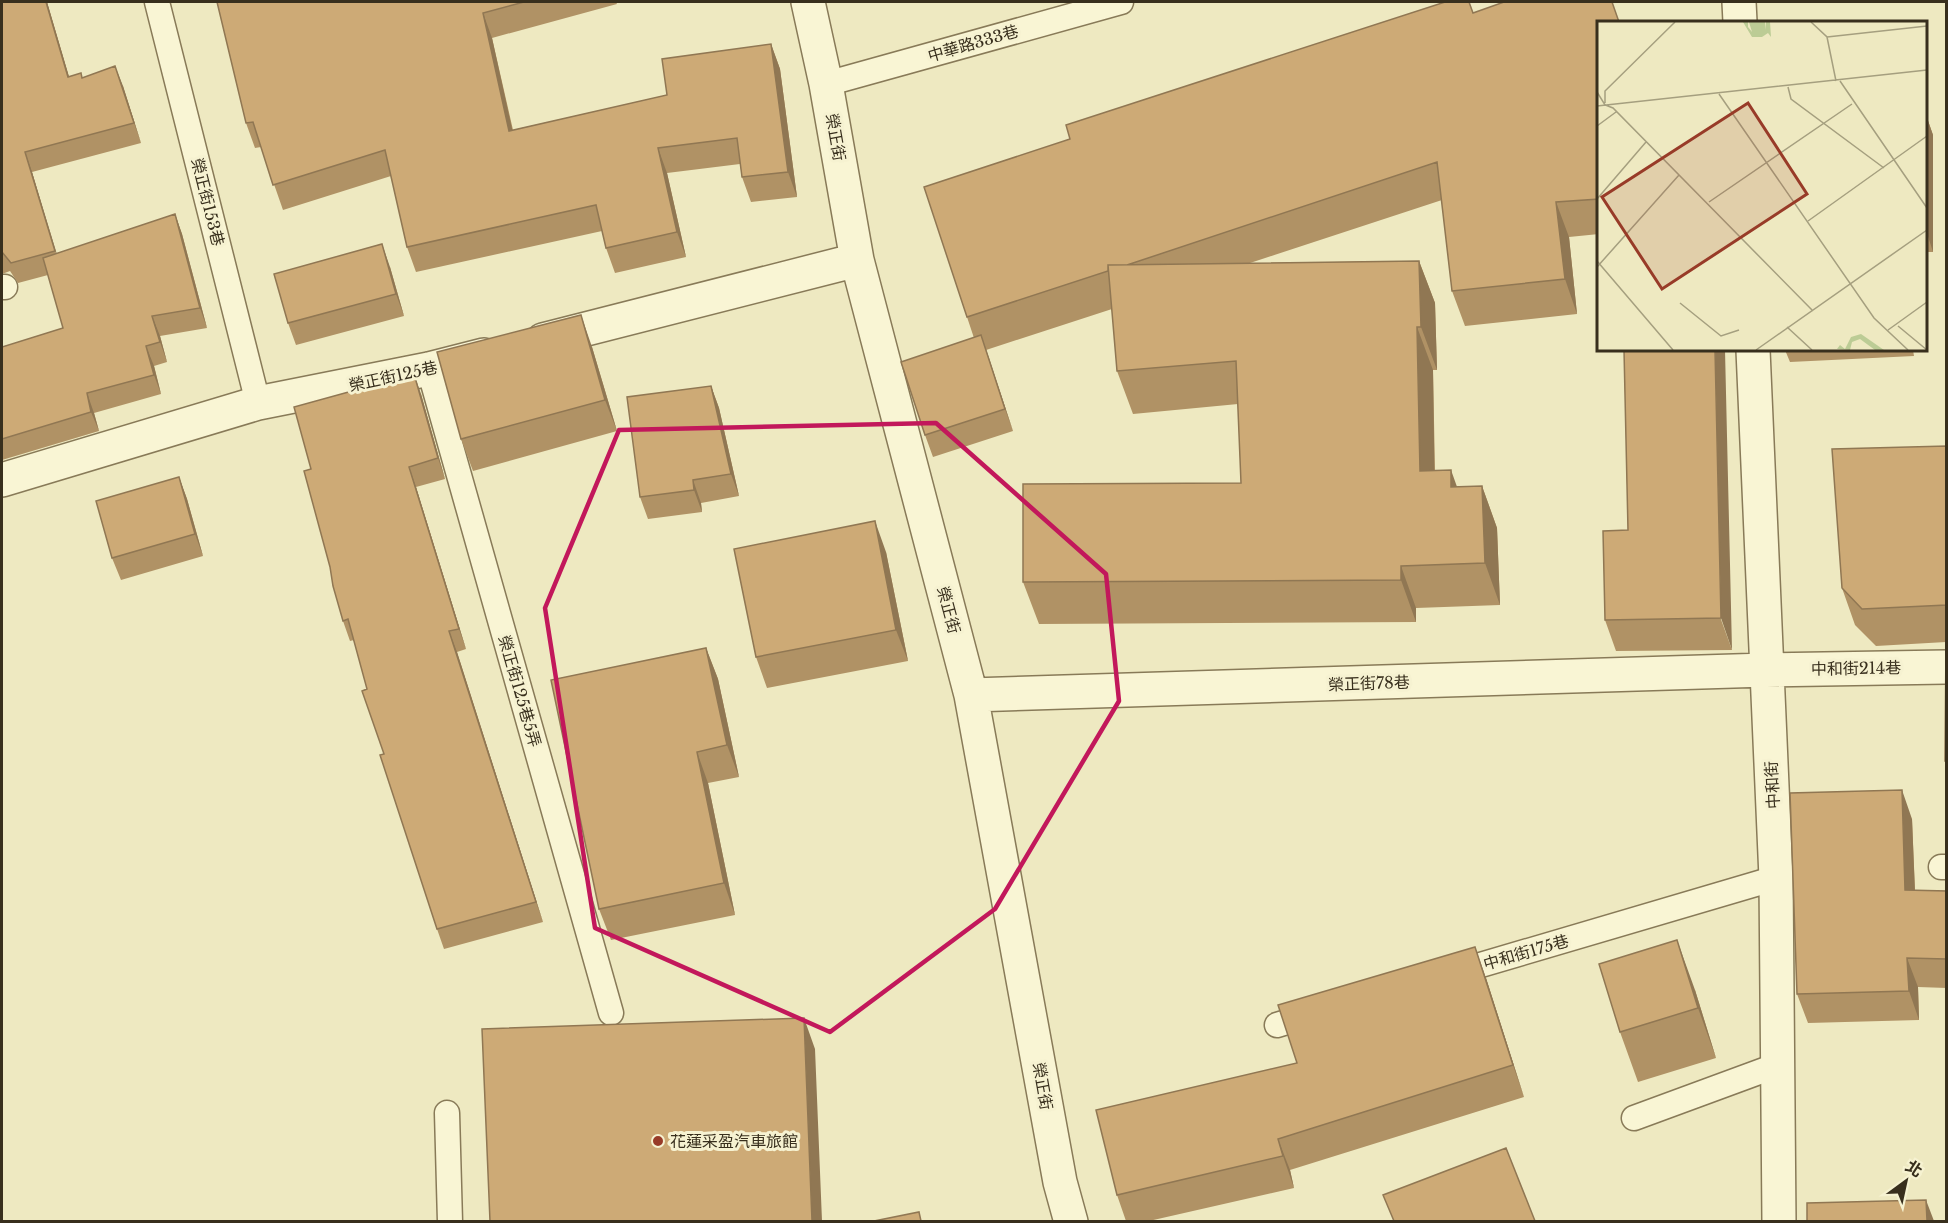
<svg xmlns="http://www.w3.org/2000/svg" width="1948" height="1223" font-family="'Libre Baskerville','Noto Sans TC',serif">
	<style>
		.lines { fill: none; stroke-linecap: round; stroke-linejoin: round }
		.lane-casing { stroke: #887a58; stroke-width: 27 }
		.street-casing { stroke: #887a58; stroke-width: 36 }
		.lane { stroke: #f9f5d4; stroke-width: 24 }
		.street { stroke: #f9f5d4; stroke-width: 33 }
		.wall { fill: #b09265 }
		.shaded-wall { fill: #907753 }
		.building { fill: #cdaa76; stroke: #907753; stroke-width: 1.5 }
		.marked { fill: none; stroke: #c2185b; stroke-width: 4.5; stroke-linejoin: round }
		.poi-dot { fill: #983b28; stroke: #f6f2d1; stroke-width: 2 }
		.labels { text-anchor: middle; dominant-baseline: central; stroke-width: 6; stroke-linejoin: round; paint-order: stroke }
		.street-label { font-size: 16px; fill: #382f1d; stroke: #f6f2d1 }
		.poi-label { font-size: 16px; fill: #382f1d; stroke: #f6f2d1; text-anchor: start }
		.inset-road { fill: none; stroke: #a59f7f; stroke-width: 1.5 }
		.view { fill: #983b28; fill-opacity: 0.15; stroke: #983b28; stroke-width: 3 }
		.inset-edge { fill: none; stroke: #382f1d; stroke-width: 3 }
	</style>
	<rect width="100%" height="100%" fill="#eee9c1"/>
	<g class="lines">
		<g class="lane-casing">
			<path id="lane" d="M157 2 258 403
				M826 84 1121 2
				M2 287H5
				M429 369 611 1013
				M1941 867H1946
				M1450 974 1776 878
				M1277 1025 1316 1013
				M447 1113 450 1222
				M1634 1118 1778 1065"/>
		</g>
		<g class="street-casing">
			<path id="street" d="M808 2 826 84 857 260 971 695 1060 1182 1071 1222
				M1739 2 1740 22
				M543 340 857 260
				M1753 350 1776 878 1779 1222
				M2 480 258 403 429 369 484 355
				M971 695 1766 670 1946 667"/>
		</g>
		<use href="#lane" class="lane"/>
		<use href="#street" class="street"/>
	</g>
	<path class="wall" d="M2 2H47L69 77H83L123 86 141 143 32 172 56 254 175 214 182 234 207 328 160 336 167 362 154 366 161 394 94 413 99 431 2 460V347L63 328 48 275 18 283 10 271 2 274Z
		M217 2H616L617 4 492 38 513 130 667 95 771 44 780 69 797 197 751 202 742 177 740 164 667 173 686 257 615 273 606 248 602 231 416 272 407 247 391 176 283 210 261 147 255 148 246 123Z
		M1469 2 1473 13 1599 22V234L1569 237 1577 314 1465 326 1452 291 1442 200 1250 263 1419 261 1435 303 1437 370H1433L1435 471 1457 487 1482 486 1497 528 1500 605 1416 608V622L1039 624 1023 582 1241 483 1238 404 1133 414 1117 371 1112 309 986 350 1013 431 933 457 925 435 974 338 967 317 1070 139Z
		M1926 115 1933 135V252H1926Z
		M390 267 404 316 296 345 288 323Z
		M592 347 617 431 473 471 461 439Z
		M1624 350 1732 650 1616 651 1605 620 1628 530Z
		M1785 350H1913L1914 356 1790 362Z
		M711 386 719 408 739 496 701 503 702 512 648 519 640 497Z
		M421 394 445 479 416 487 466 649 457 652 543 922 444 949 437 929 384 754 354 640 350 641 343 621 330 567 311 469Z
		M1947 446V765L1945 761 1946 642 1876 646 1855 625 1842 588Z
		M179 477 187 499 203 556 121 580 112 558Z
		M886 552 908 661 767 688 756 657Z
		M706 648 718 679 739 777 708 783 735 915 611 940 599 909Z
		M1912 819 1915 890 1947 891V988L1918 987 1919 1020 1808 1023 1797 994Z
		M1486 978 1524 1097 1290 1170 1294 1188 1149 1221H1126L1117 1195Z
		M1695 990 1716 1058 1638 1082 1620 1032Z"/>
	<path class="shaded-wall" d="M46 2H47L75 97 68 77Z
		M483 13 492 38 518 156 509 131Z
		M771 44 780 69 797 197 788 172Z
		M115 66 123 86 141 143 134 123Z
		M1926 115 1933 135V252L1926 230Z
		M658 148 667 173 686 257 677 232Z
		M25 152 32 172 62 271 55 251Z
		M1556 202 1569 237 1577 314 1565 279Z
		M175 214 182 234 207 328 200 308Z
		M382 244 390 267 404 316 396 294Z
		M1419 261 1435 303 1437 370 1421 327Z
		M581 315 592 347 617 431 605 400Z
		M152 316 160 336 167 362 160 342Z
		M1417 327 1433 370 1435 514 1420 471Z
		M981 335 989 358 1013 431 1005 409Z
		M146 346 154 366 161 394 154 375Z
		M1715 350H1725L1732 650 1721 618Z
		M414 374 421 394 445 479 438 458Z
		M711 386 719 408 739 496 731 474Z
		M87 393 94 413 99 431 91 412Z
		M409 467 416 487 466 649 459 629Z
		M1451 470 1466 512 1451 487Z
		M179 477 187 499 203 556 195 534Z
		M693 480 701 503 702 512 694 490Z
		M1482 486 1497 528 1500 605 1485 563Z
		M875 521 886 552 908 661 896 630Z
		M1401 566 1416 608V622L1401 580Z
		M449 631 457 652 543 922 536 902Z
		M706 648 718 679 739 777 727 745Z
		M697 752 708 783 735 915 724 883Z
		M1902 790 1912 819 1916 919 1905 890Z
		M1677 940 1695 990 1716 1058 1698 1008Z
		M1475 947 1486 978 1524 1097 1513 1065Z
		M1907 958 1918 987 1919 1020 1909 991Z
		M804 1018 815 1049 822 1221H812Z
		M1278 1139 1290 1170 1294 1188 1283 1156Z
		M1926 1200 1934 1221H1927Z"/>
	<path class="building" d="M2 2H46L68 77 81 73 82 78 115 66 134 123 25 152 55 251 11 263 2 252Z
		M217 2H524L483 13 509 131 667 95 662 59 771 44 788 172 742 177 737 138 658 148 677 232 606 248 596 205 407 247 385 150 273 185 253 122 246 123Z
		M1445 2H1469L1473 13 1504 2H1612L1619 22H1599V199L1556 202 1565 279 1452 291 1437 162 1127 265H1108V271L967 317 924 187 1070 139 1066 125Z
		M175 214 200 308 152 316 160 342 146 346 154 375 87 393 91 412 2 439V347L63 328 43 258Z
		M382 244 396 294 288 323 274 274Z
		M1419 261 1421 327H1417L1420 471 1451 470V487L1482 486 1485 563 1401 566V580L1023 582V484L1241 483 1236 361 1117 371 1108 265Z
		M581 315 605 400 461 439 437 352Z
		M981 335 1005 409 925 435 901 362Z
		M1624 350H1715L1721 618 1605 620 1603 531 1628 530Z
		M414 374 438 458 409 467 459 629 449 631 536 902 437 929 380 755 384 754 362 691 367 689 348 619 343 621 333 586 330 567 304 471 311 469 294 407Z
		M711 386 731 474 693 480 694 490 640 497 627 397Z
		M1947 446V605L1862 609 1842 588 1832 449Z
		M179 477 195 534 112 558 96 501Z
		M875 521 896 630 756 657 734 549Z
		M1946 642H1947V761H1945Z
		M706 648 727 745 697 752 724 883 599 909 551 680Z
		M1902 790 1905 890 1947 891V959L1907 958 1909 991 1797 994 1790 793Z
		M1677 940 1698 1008 1620 1032 1599 964Z
		M1475 947 1513 1065 1278 1139 1283 1156 1117 1195 1096 1110 1297 1063 1278 1005Z
		M804 1018 812 1221H490L482 1029Z
		M1506 1148 1535 1221H1394L1383 1195Z
		M1926 1200 1927 1221H1807V1203Z
		M919 1212 921 1221H874Z"/>
	<path class="marked" d="M936 423 1106 574 1119 701 995 909 830 1032 595 928 545 608 619 430Z"/>
	<circle class="poi-dot" cx="658" cy="1141" r="6"/>
	<g class="labels">
		<g class="street-label">
			<text transform="translate(973 43) rotate(-16)">中華路333巷</text>
			<text transform="translate(836 137) rotate(80)">榮正街</text>
			<text transform="translate(208 202) rotate(76)">榮正街153巷</text>
			<text transform="translate(393 376) rotate(-12)">榮正街125巷</text>
			<text transform="translate(949 610) rotate(75)">榮正街</text>
			<text transform="translate(1856 668) rotate(-1)">中和街214巷</text>
			<text transform="translate(1369 683) rotate(-2)">榮正街78巷</text>
			<text transform="translate(520 691) rotate(74)">榮正街125巷5弄</text>
			<text transform="translate(1772 785) rotate(-93)">中和街</text>
			<text transform="translate(1526 952) rotate(-16)">中和街175巷</text>
			<text transform="translate(1043 1086) rotate(80)">榮正街</text>
		</g>
		<g class="poi-label">
			<text x="670" y="1141">花蓮采盈汽車旅館</text>
		</g>
	</g>
	<g transform="translate(1597 21)">
		<rect width="330" height="330" fill="#eee9c1"/>
		<path d="M146 1H151V6L155 11 152 1H168V9L169 1H173L174 16 171 12 165 16H155ZM264 313 287 329H278L263 318 255 321 253 329 240 328 243 324 248 328 254 316Z" fill="#bccc95"/>
		<path class="inset-road" d="M214 1 230 16 239 60M230 16 330 5M243 60 330 187M191 66 194 78 287 147M0 71 8 84 16 87 216 290M122 73 277 297 311 329M8 82V70L78 1M0 85 330 49M0 105 19 91M0 178 49 121M112 181 255 83M211 200 330 115M0 240 76 329M0 246 82 154M83 282 124 315 142 309M301 305 330 329M190 306 215 329M291 309 330 281M159 329 330 209"/>
		<path class="view" d="M151 82 210 173 65 268 5 176Z"/>
		<rect width="330" height="330" class="inset-edge"/>
	</g>
	<rect width="1948" height="1223" fill="none" stroke="#382f1d" stroke-width="6"/>
	<g transform="translate(1906 1181) rotate(33)" stroke="#f6f2d1" stroke-width="4.5" paint-order="stroke">
	<path d="M0-4.5L10 22L0 15L-10 22Z" fill="#382f1d"/>
	<text y="-9" font-size="16" font-weight="bold" text-anchor="middle" fill="#382f1d">北</text>
	</g>
</svg>
